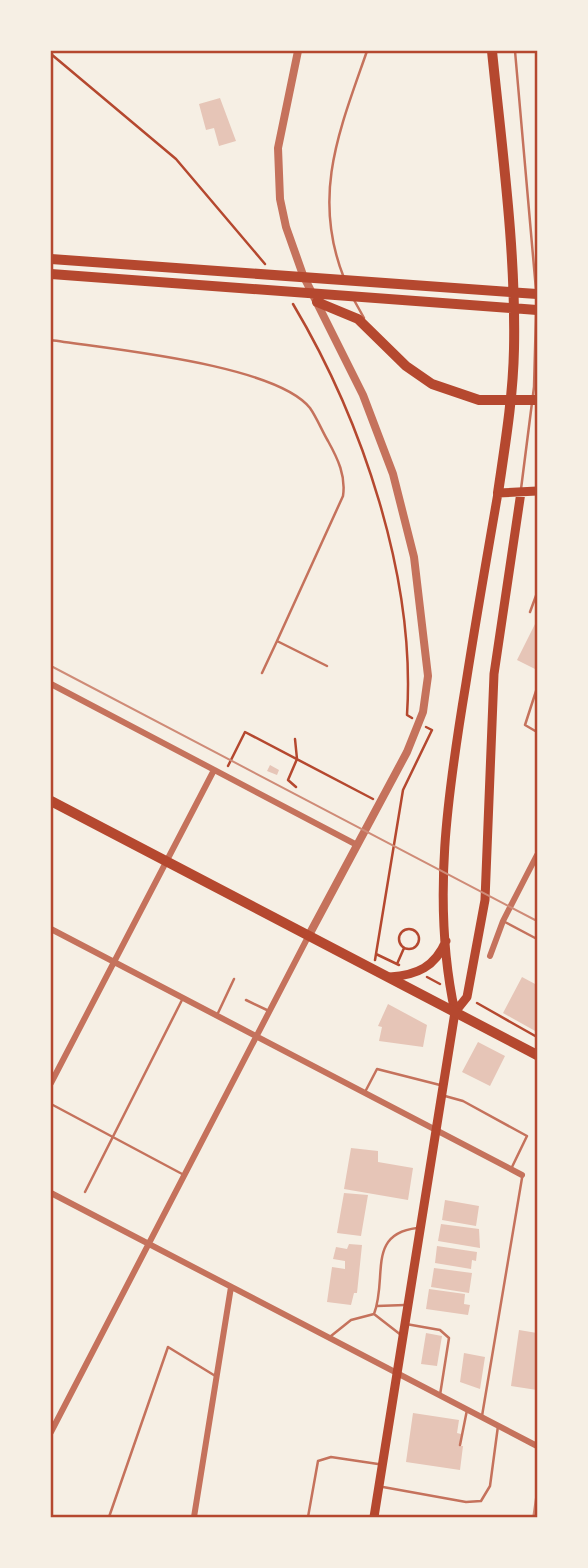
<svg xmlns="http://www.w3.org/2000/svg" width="588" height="1568" font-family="'PT Sans Narrow',sans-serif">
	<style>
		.building { fill: #e6c5b7 }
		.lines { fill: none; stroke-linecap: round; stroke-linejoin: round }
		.path { stroke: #b5482f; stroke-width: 2.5 }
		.service { stroke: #c5725c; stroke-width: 2.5 }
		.minor { stroke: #c5725c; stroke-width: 6 }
		.tertiary { stroke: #c5725c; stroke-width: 8 }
		.secondary { stroke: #b5482f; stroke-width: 9 }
		.trunk { stroke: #b5482f; stroke-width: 10 }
		.tram { stroke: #cf8b77; stroke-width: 2 }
		.rail { stroke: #cf8b77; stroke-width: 3.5 }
		.neatline { fill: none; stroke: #b5482f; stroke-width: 2.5 }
	</style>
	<rect width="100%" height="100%" fill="#f6efe4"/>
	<path class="building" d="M220 98 236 141 219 146 214 128 206 130 199 104Z
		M537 620V670L517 660Z
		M270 765 279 770 277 775 267 771Z
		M522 977 537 985V1032L503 1013Z
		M388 1004 427 1025 423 1047 379 1041 382 1027 378 1026Z
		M478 1042 505 1056 490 1086 462 1072Z
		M351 1148 378 1151V1162L413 1168 408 1200 344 1189Z
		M344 1193 368 1195 361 1236 337 1233Z
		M445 1200 479 1206 476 1226 442 1220Z
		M441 1224 479 1229 480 1248 438 1241Z
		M349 1244 362 1245 357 1293H354L351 1305 327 1302 332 1267 345 1269V1261L333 1259 336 1247 347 1249Z
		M437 1246 477 1252 476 1261 472 1260 471 1269 435 1263Z
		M434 1268 472 1273 469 1293 431 1287Z
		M429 1289 465 1294 464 1304 470 1305 468 1315 426 1309Z
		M519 1330 537 1333V1390L511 1386Z
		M426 1333 442 1336 437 1366 421 1364Z
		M464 1353 485 1357 480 1389 460 1382Z
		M413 1413 459 1420 457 1433 461 1434 460 1446H463L460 1470 406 1462Z"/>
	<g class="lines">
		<path class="path" d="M51 54 176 159 265 264
			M293 304C362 420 416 578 407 715L412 718
			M295 739 297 759 288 780 296 787
			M228 766 245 732 373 799
			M399 939a10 10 0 1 1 20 0a10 10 0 1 1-20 0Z
			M376 954 399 965
			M375 960 403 790 432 730 426 727
			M397 964 404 948
			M427 977 440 984
			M477 1003 537 1037"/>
		<path class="service" d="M515 51 536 290
			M344 278C311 195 340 129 367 51
			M354 300 364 318
			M51 340C108 349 275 364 310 408 317 418 322 431 328 441 338 459 346 476 343 496L277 641 327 666
			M521 489 534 387 536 314
			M530 612 537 593
			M262 673 277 641
			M537 688 525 725 537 732
			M503 921 537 939
			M246 1000 269 1011
			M218 1013 234 979
			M365 1092 377 1069 440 1085
			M445 1096 463 1101 527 1136 512 1167
			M51 1104 184 1175
			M85 1192 183 998
			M377 1306 405 1305
			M374 1314C388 1278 366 1234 417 1228
			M406 1324 440 1330 449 1338 440 1395
			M331 1336 351 1320 374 1314 401 1335
			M482 1416 522 1178
			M460 1445 467 1410
			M383 1487 466 1502 481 1501 490 1486 498 1426
			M109 1517 168 1347 217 1377
			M308 1517 318 1461 331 1457 378 1464"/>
		<path class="minor" d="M51 684 357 845
			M51 929 522 1175
			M490 956 503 921 537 855
			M51 1083 214 770
			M51 1193 537 1446
			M51 1432 309 935
			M194 1517 231 1287"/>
		<path class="tertiary" d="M298 51 278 148 280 199 286 227 303 275 363 395 393 474 414 557 428 676 423 712 407 752 309 935"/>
		<path class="secondary" d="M390 977C417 975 435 967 446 941
			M455 1012 467 997 485 900 494 674 521 492
			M374 1517 455 1012C431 903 448 791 466 683 476 619 487 556 498 493L537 491"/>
		<path class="trunk" d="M492 51C502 150 516 250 514 349 513 398 505 445 498 493
			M51 259 537 294
			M51 274 537 310
			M317 302 358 319 406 366 432 384 479 400H537
			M51 801 537 1055"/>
		<path class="tram" d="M51 666 537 921"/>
		<path class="rail" d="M534 1517 537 1496"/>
	</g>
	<rect width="588" height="1568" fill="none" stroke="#f6efe4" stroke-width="105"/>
	<rect x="52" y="52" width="484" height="1464" class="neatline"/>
</svg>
